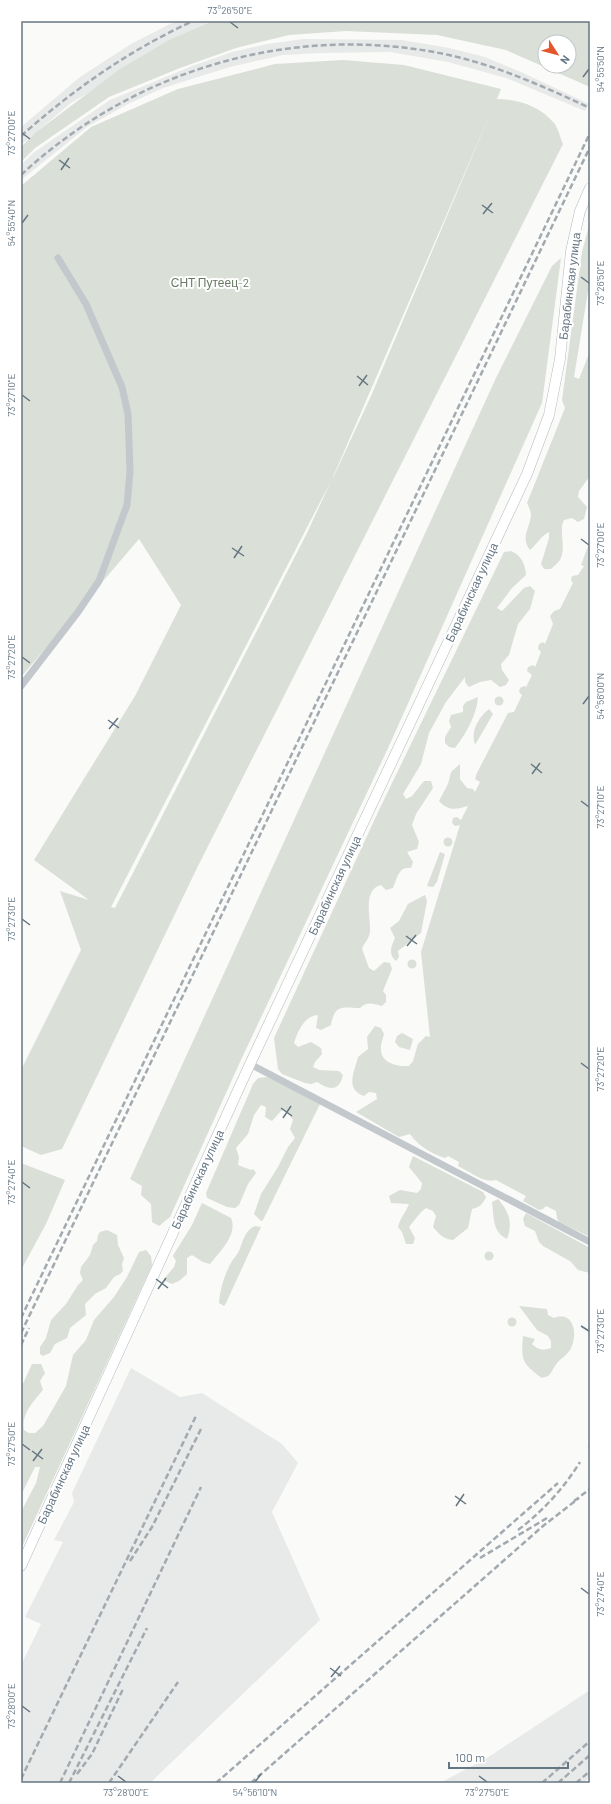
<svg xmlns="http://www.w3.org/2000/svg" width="611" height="1804" font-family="Barlow,sans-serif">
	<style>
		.built { fill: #e8e9e9 }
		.green { fill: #dadfd7; fill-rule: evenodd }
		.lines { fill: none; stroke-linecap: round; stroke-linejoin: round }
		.secondary-casing { stroke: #b3babf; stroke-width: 11 }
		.minor { stroke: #c3c8cc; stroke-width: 7 }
		.secondary { stroke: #fff; stroke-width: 10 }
		.rail { stroke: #a2aab0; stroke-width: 2.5; stroke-dasharray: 6 3; stroke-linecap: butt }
		.ticks { fill: none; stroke: #657683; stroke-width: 1.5 }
		.labels { text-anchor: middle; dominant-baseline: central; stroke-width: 4; stroke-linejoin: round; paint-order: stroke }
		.park-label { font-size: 12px; fill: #687a64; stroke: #fff }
		.street-label { font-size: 12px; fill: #657683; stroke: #fff }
		.neatline { fill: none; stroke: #657683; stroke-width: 1.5 }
		.ticks-label { font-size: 10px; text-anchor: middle; fill: #657683 }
	</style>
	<rect width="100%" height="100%" fill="#fafaf8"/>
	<path class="built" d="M176 21H220L181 38 71 103 21 145V127L80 77 131 44Z
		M303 39 402 40 449 48 485 57 521 72 589 104 585 111 506 78 448 62 390 52 322 53 283 55 230 67 163 88 128 104 87 127 21 180V165L33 153 110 100 192 66 232 52 267 44Z
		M131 1368 180 1397 202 1393 282 1444 298 1463 272 1512 320 1620 150 1783H21V1665L41 1624 25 1617 63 1542 54 1540 74 1502 72 1493Z
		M590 1690V1777L583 1783H440L487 1758Z"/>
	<path class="green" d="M213 21H590V87L506 50 437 35 346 31 289 35 236 48 180 68 109 97 35 148 21 162V147L35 133 120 69 169 40ZM545 42H569V66H545Z
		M343 60 404 65 501 89 497 99C518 99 540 106 554 123 558 128 560 137 563 144L197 868 62 1149 41 1155 21 1146V1070L81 950 60 891 89 900 34 860 135 696 181 605 139 539 21 677V186L91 127 178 89 275 64ZM491 112 371 396 333 478V477ZM331 481 307 533 115 908 111 907Z
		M590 222V279L574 377 579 379 590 351V476L579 491 578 497 587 507 584 519 578 522 572 518 564 520C558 531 567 547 560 560 558 563 554 566 551 569H544L541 564 549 538V532C541 536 537 544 530 550 520 537 530 529 531 515 531 512 529 507 527 503L565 408 562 400 582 252Z
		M561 258 542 403 389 746 240 1062 170 1217 159 1226 152 1222 151 1204 141 1195 142 1186 130 1179 496 378 552 266Z
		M590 541V1237L559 1222 557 1218 556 1211 546 1206 543 1209 539 1210 523 1201 526 1196 496 1180C484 1184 469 1171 458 1166L459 1162 448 1156 445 1158C432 1154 418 1146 410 1134L399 1137 356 1112 377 1099 376 1093 369 1092 364 1096C345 1089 354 1073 358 1057L368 1049 367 1037 375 1026 381 1028 384 1034C383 1039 380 1045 381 1050 381 1063 398 1067 409 1066L413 1061 418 1044 426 1036 430 1037 421 952 460 825 455 826 452 823 453 818 457 817 461 820 468 806C456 809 449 812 439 801L448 784 451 772 460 764V779L467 788 473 789 475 792 480 782 475 779 477 773 508 713 514 712 522 695 519 692 520 688 524 686 526 687 532 675 527 671 528 667 533 665 535 667 541 652 538 649 539 644 543 642 545 644 553 624 550 616 554 611 560 609 573 583 571 580 572 576 578 575 584 566 581 565Z
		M511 551C522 556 525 564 526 575L512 588 497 608 502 611 524 588 530 586 535 591 530 609 518 624 509 655 501 664 502 670 509 680 506 685 500 687 491 680 480 682 469 687 465 682V677L446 702 429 733 421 764 403 794 406 799 412 796 424 781H431L433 788 416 814 412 825 419 842 417 849 407 852 413 862 411 868C399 866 397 878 393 888L386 890 381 885C362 890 371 918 370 932 369 939 364 943 362 949L369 968 374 971 384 962 390 963 392 969 383 991 386 995V1002L382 1006C373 1004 367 1001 360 1008 343 1008 335 1003 331 1025L321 1030 316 1028 318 1015C304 1016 298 1031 294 1043L298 1047 311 1042 321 1048 322 1054 315 1062 313 1067 319 1070 339 1071 343 1075C339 1093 328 1089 317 1082L311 1084 305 1083 282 1074 278 1069 274 1038 379 810 504 552Z
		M494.5 701a4.5 4.5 0 1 1 9 0a4.5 4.5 0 1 1-9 0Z
		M478 697C477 714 466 734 455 748L449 747 445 743V737L451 727 449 721 451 715 463 712V706L466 702Z
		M489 709 493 714 475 745C470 731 479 717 489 709Z
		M443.5 842a4.5 4.5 0 1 1 9 0a4.5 4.5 0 1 1-9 0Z
		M440 852 445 854 437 882 433 887 427 886Z
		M425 895 427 901 421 933 398 951 399 957 396 961C388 954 391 947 395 938L390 928 399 921 408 904Z
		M407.5 964a4.5 4.5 0 1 1 9 0a4.5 4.5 0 1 1-9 0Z
		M402 1033 413 1039 410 1050 399 1047 395 1042 397 1036Z
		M267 1077 290 1087 320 1104 263 1220 261 1221 254 1214 261 1194 278 1167 288 1147 295 1138 290 1129 293 1120 288 1113 284 1110 281 1111 272 1121 265 1117 266 1107 261 1105 254 1115 248 1134 236 1148 239 1157 238 1165 251 1170 253 1169 256 1173 248 1184 239 1205 235 1208 227 1207 207 1198 206 1193 253 1084 258 1078Z
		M413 1156 483 1192 486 1197C483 1204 480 1207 472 1209L468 1228 453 1240C443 1239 439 1234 433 1227L436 1216 433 1211 426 1208 421 1212 409 1227 415 1238 413 1244H406L402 1232 398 1227C400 1218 406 1212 409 1204L391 1203 389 1196 400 1190 417 1193 421 1189 422 1183 409 1167Z
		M21 1163 65 1180 46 1224 21 1270Z
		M498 1199C509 1212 513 1222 507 1239 492 1232 494 1216 492 1202Z
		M202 1203 231 1218C238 1235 220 1251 210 1264L203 1262 192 1255 187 1258V1274L179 1281 172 1284 165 1281 164 1279 174 1267 176 1261 173 1256 174 1254 192 1225Z
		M526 1213 590 1248V1273L578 1270 570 1261 543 1246 539 1242 535 1231 525 1226 523 1219Z
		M255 1226 261 1227 226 1303 224 1306 219 1303C220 1289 225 1273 232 1261 234 1258 237 1255 239 1251 243 1241 245 1230 255 1226Z
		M107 1230 117 1235 118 1245 124 1258 122 1264 123 1271 120 1274 114 1277 106 1288 95 1294 85 1304 86 1315 70 1328 67 1338 55 1344 50 1353 43 1356 40 1354V1347L46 1338 51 1320 66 1304 78 1285 83 1280 80 1273 81 1267 90 1255 93 1245 97 1241 98 1235 100 1232Z
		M146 1250 151 1256 152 1265 21 1549V1512L36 1483 40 1467H35L21 1495V1461L23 1458 21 1454V1388L32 1364H41L45 1373 40 1381 43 1390C33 1402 21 1414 24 1430L29 1433H35L43 1426 66 1386 73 1355 86 1340 94 1320 114 1297 127 1277 139 1252Z
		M484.5 1256a4.5 4.5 0 1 1 9 0a4.5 4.5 0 1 1-9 0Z
		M519 1306 547 1309 548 1315 554 1318C575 1310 578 1336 570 1350 567 1355 560 1359 557 1363 554 1367 551 1374 548 1376 546 1377 544 1377 542 1378 522 1363 521 1361 523 1336L535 1339 532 1344C538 1350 543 1351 551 1348V1341L548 1336 537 1330Z
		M507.5 1322a4.5 4.5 0 1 1 9 0a4.5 4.5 0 1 1-9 0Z"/>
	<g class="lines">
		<g class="secondary-casing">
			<path id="secondary" d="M21 1566 250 1064 527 474 549 415 560 359 571 251 580 211 590 188"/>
		</g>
		<path class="minor" d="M21 686 78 612 99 581 127 505 130 472 128 414 122 387 86 304 58 258
			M250 1064 590 1242"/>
		<use href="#secondary" class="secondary"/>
		<path class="rail" d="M21 136C74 89 128 51 193 21
			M21 175C136 68 295 22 449 55 498 66 545 87 590 108
			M21 1318 590 133
			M21 1333 590 147
			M21 1345 29 1328
			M589 1448 590 1447
			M574 1501 590 1489
			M518 1530C542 1512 564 1488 580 1462
			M480 1558 547 1518
			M130 1561 152 1527 201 1429
			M77 1774 92 1754 123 1689
			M21 1779 196 1416
			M60 1783 201 1487
			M69 1783 147 1628
			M109 1783 178 1682
			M216 1783 558 1483
			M251 1783 543 1526 579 1498
			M542 1783 590 1741
			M558 1783 590 1755
			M576 1783 590 1771"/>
	</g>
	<path class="ticks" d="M230 22 238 28M583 77 589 69M22 133 30 139M59 160 70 168M61 170 69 158M482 205 493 213M483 214 492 203M22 223 28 215M581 277 589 283M357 376 368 385M359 386 367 375M22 395 30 401M581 539 589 545M232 548 244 556M234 558 242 546M22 657 30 663M583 704 589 696M108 720 119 728M109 729 118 718M531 764 542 773M532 774 540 763M581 801 589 807M22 919 30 925M406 936 417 944M407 946 416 935M581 1063 589 1069M281 1108 292 1116M283 1118 291 1106M22 1182 30 1188M156 1279 168 1288M158 1289 166 1278M581 1326 589 1331M22 1444 30 1450M32 1451 43 1459M33 1461 42 1449M455 1496 466 1504M456 1506 464 1494M581 1588 589 1594M330 1668 341 1676M331 1677 340 1666M22 1706 30 1712M118 1776 126 1782M479 1776 487 1782M255 1782 261 1774"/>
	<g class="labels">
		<g class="park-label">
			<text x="210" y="282">СНТ Путеец-2</text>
		</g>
		<g class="street-label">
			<text transform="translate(569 286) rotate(-83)">Барабинская улица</text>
			<text transform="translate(471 592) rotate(-65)">Барабинская улица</text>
			<text transform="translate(334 885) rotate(-65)">Барабинская улица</text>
			<text transform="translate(197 1179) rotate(-65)">Барабинская улица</text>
			<text transform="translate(63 1474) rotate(-65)">Барабинская улица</text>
		</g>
	</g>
	<rect width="611" height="1804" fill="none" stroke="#ffffff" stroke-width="44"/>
	<g transform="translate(557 54) rotate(126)"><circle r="19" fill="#ffffff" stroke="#c1c8cd"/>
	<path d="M0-3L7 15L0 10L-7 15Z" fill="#e4572e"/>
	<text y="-6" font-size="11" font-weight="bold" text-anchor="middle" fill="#657683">N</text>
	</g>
	<path d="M449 1762v6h119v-6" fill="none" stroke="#657683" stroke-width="2"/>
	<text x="455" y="1762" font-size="12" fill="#657683" stroke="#ffffff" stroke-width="3" paint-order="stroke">100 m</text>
	<rect x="22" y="22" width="567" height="1760" class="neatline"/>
	<g class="ticks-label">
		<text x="230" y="14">73°26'50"E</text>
		<text transform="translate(600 69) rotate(-90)" y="4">54°55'50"N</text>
		<text transform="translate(11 133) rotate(-90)" y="4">73°27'00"E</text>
		<text transform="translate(11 223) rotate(-90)" y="4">54°55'40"N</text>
		<text transform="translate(600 283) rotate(-90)" y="4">73°26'50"E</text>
		<text transform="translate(11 395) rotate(-90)" y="4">73°27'10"E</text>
		<text transform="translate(600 545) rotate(-90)" y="4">73°27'00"E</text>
		<text transform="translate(11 657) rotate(-90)" y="4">73°27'20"E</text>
		<text transform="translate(600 696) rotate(-90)" y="4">54°56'00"N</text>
		<text transform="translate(600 807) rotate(-90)" y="4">73°27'10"E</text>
		<text transform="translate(11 919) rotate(-90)" y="4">73°27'30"E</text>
		<text transform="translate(600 1069) rotate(-90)" y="4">73°27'20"E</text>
		<text transform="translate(11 1182) rotate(-90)" y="4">73°27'40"E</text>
		<text transform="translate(600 1331) rotate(-90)" y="4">73°27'30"E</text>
		<text transform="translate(11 1444) rotate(-90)" y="4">73°27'50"E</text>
		<text transform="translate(600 1594) rotate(-90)" y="4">73°27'40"E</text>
		<text transform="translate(11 1706) rotate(-90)" y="4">73°28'00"E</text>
		<text x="126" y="1796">73°28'00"E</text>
		<text x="255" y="1796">54°56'10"N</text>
		<text x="487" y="1796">73°27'50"E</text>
	</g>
</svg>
